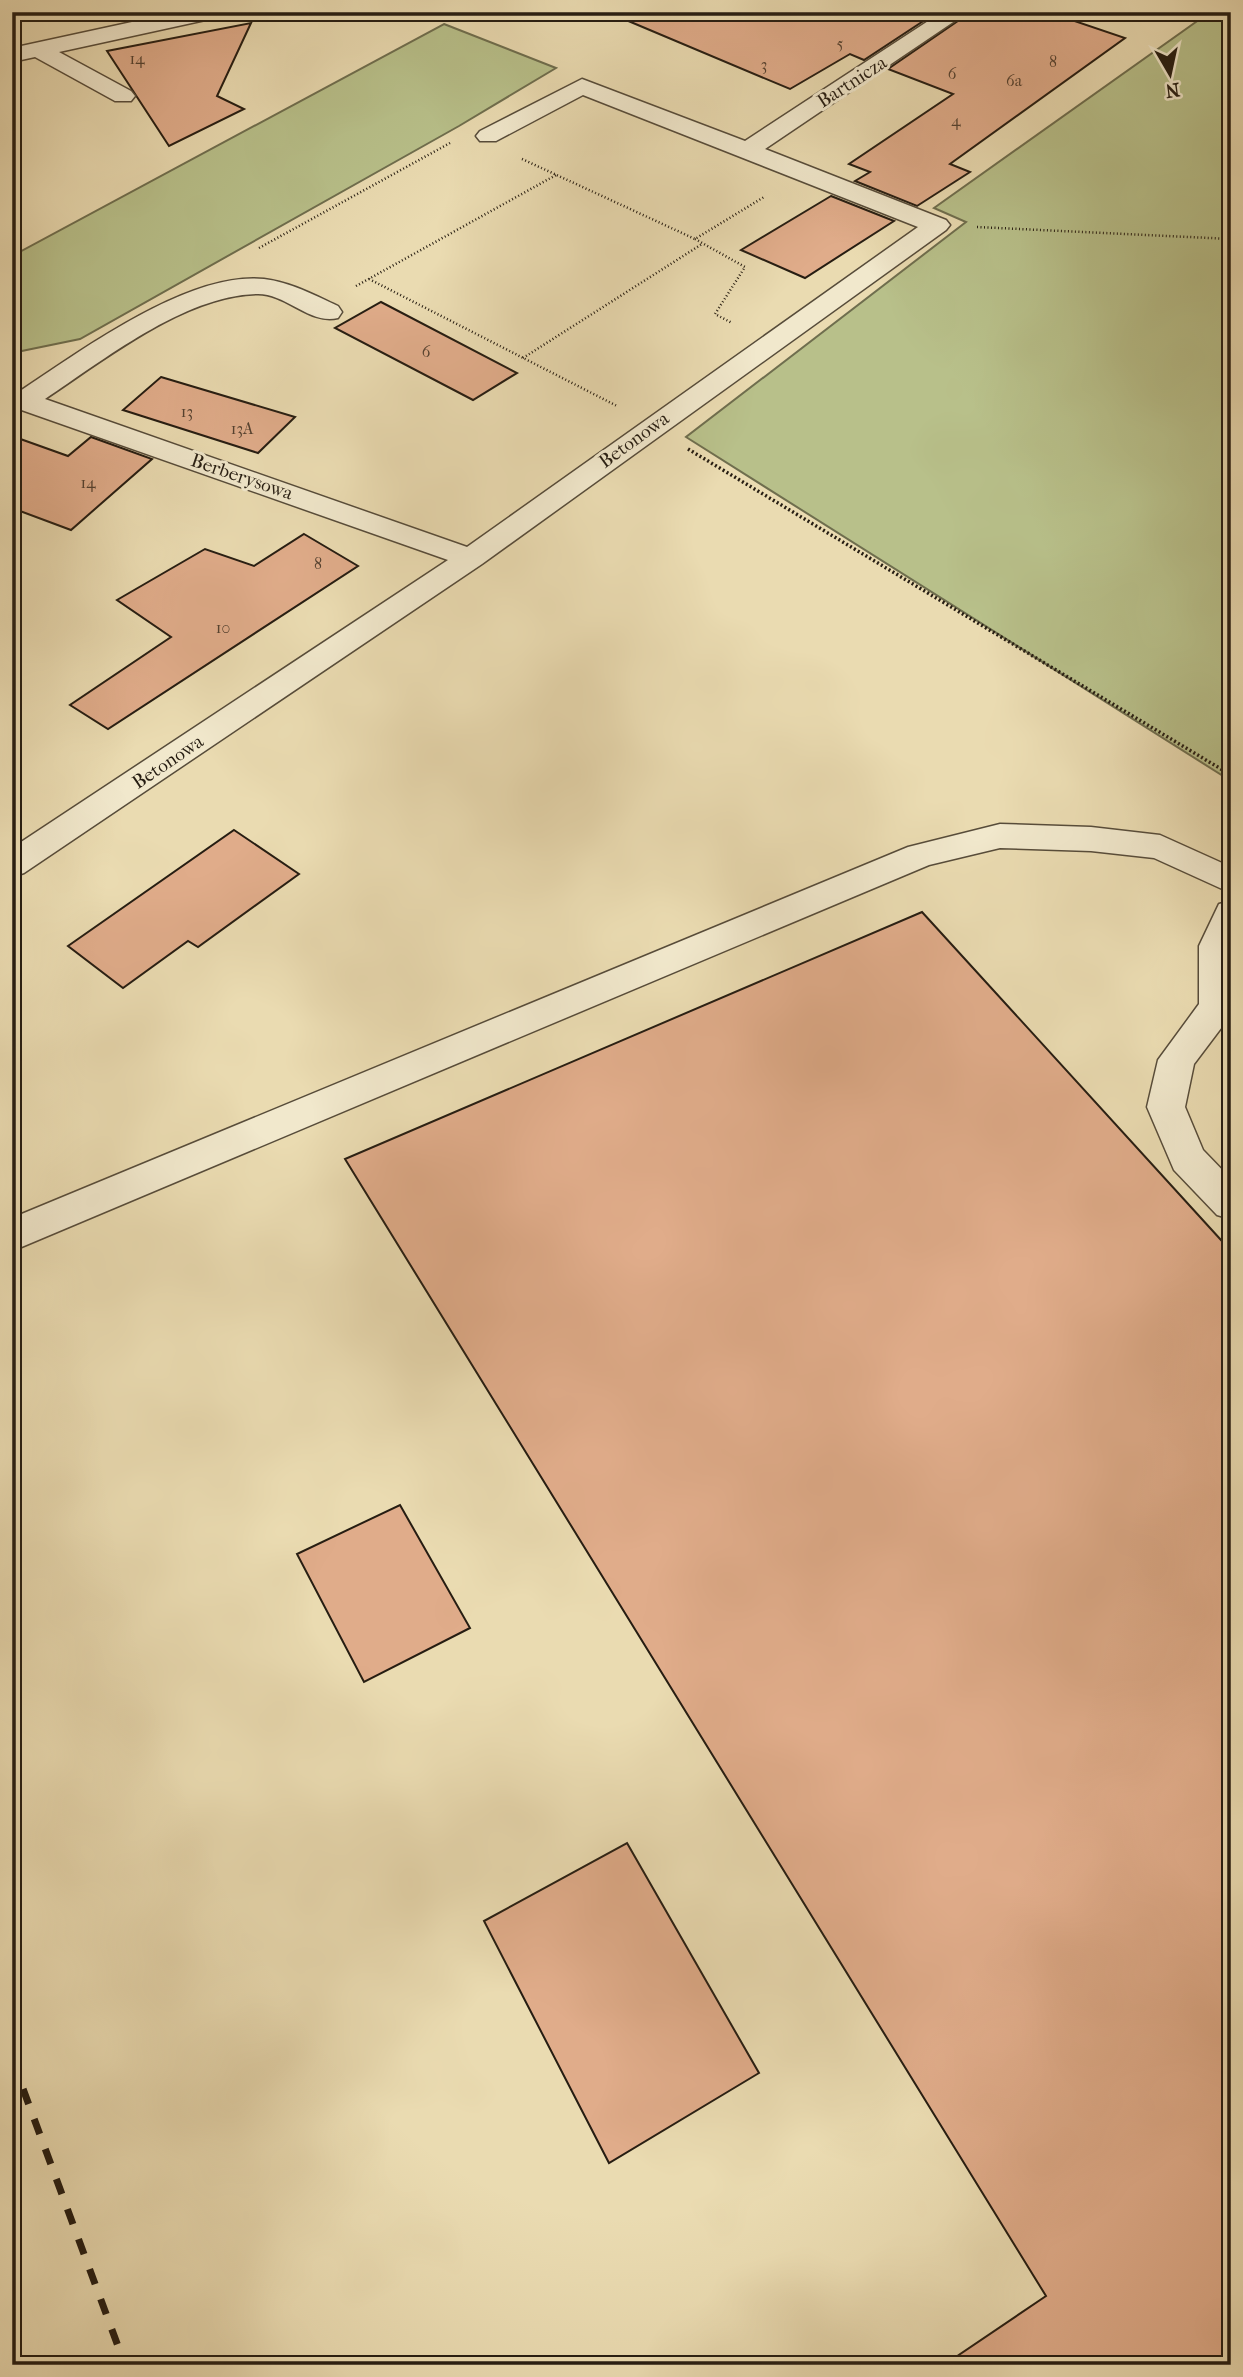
<svg xmlns="http://www.w3.org/2000/svg" width="1243" height="2377" font-family="'IM FELL French Canon',serif">
	<style>
		.green { fill: #b8c08a; stroke: #6f6e4e; stroke-width: 2 }
		.building { fill: #e0ac8a; stroke: #261d12; stroke-width: 2 }
		.lines { fill: none; stroke-linecap: round; stroke-linejoin: round }
		.minor-casing { stroke: #574c3a; stroke-width: 3 }
		.path-far1 { stroke: #261d12; stroke-width: 2.5; stroke-dasharray: 1 2.5; stroke-linecap: butt }
		.path { stroke: #261d12; stroke-width: 3.5; stroke-dasharray: 2 2.5; stroke-linecap: butt }
		.minor { fill: #f1e8cc; fill-rule: evenodd }
		.rail { stroke: #261d12; stroke-width: 7; stroke-dasharray: 16 16; stroke-linecap: butt }
		.labels { text-anchor: middle; dominant-baseline: central; stroke-width: 6; stroke-linejoin: round; paint-order: stroke }
		.far-number-label { font-size: 16px; fill: #544130 }
		.far-street-label { font-size: 19px; fill: #261d12; stroke: #f1e8cc }
	</style>
	<rect width="100%" height="100%" fill="#eadbb1"/>
	<filter id="stains"><feTurbulence type="fractalNoise" baseFrequency=".00286" numOctaves="4"/><feColorMatrix values="0 0 0 0 .2 0 0 0 0 .09 0 0 0 0 .02 0 0 0 .5 -.17"/></filter>
	<radialGradient id="worn" r=".72"><stop offset=".6" stop-color="#630" stop-opacity="0"/><stop offset="1" stop-color="#630" stop-opacity=".3"/></radialGradient>
	<path class="green" d="M1210 12H1231V781L686 437 966 222 934 208Z
		M444 24 556 68 459 126 80 339 12 353V256Z"/>
	<path class="building" d="M607 12H937L864 60 850 54 790 89Z
		M971 12H1048L1125 38 950 164 970 172 917 206 855 181 870 172 849 164 953 94 888 69Z
		M251 23 217 96 244 109 169 146 107 51Z
		M831 196 894 221 805 278 741 250Z
		M381 302 517 373 473 400 335 328Z
		M161 377 295 417 258 453 123 410Z
		M12 436 68 456 91 437 152 459 71 530 12 508Z
		M304 534 358 566 108 729 70 705 171 637 117 600 205 549 254 566Z
		M234 830 299 874 198 947 188 941 123 988 68 946Z
		M922 912 1231 1251V2365H944L1046 2296 345 1159Z
		M400 1505 470 1628 364 1682 297 1554Z
		M627 1843 759 2073 609 2163 484 1921Z"/>
	<g class="lines">
		<g class="minor-casing">
			<path id="minor" d="M178 12H221L218 17 210 19 59 52 131 91 135 96 131 101H115L35 57 12 62V48Z
				M942 12H968L765 149 946 220 950 225 946 230 482 564 24 873 12 877V848L448 560 13 407 12 389 20 391C81 351 188 271 264 279 290 282 314 295 338 306L342 312 338 318C310 325 287 294 258 294 185 295 104 360 45 399L467 547 918 227 583 95 496 141H480L476 136 480 131 582 79 745 141Z
				M1000 824 1091 827 1160 835 1231 867V893L1154 858 1091 851 1000 848 929 865 12 1251V1218L908 847Z
				M1231 901V1015L1194 1064 1185 1107 1203 1150 1231 1179V1219L1217 1215 1174 1170 1147 1107 1158 1060 1199 1004V946L1219 904Z"/>
		</g>
		<path class="path-far1" d="M522 159 695 239 764 197
			M977 227 1231 239
			M695 239 745 267 715 314 732 323
			M259 248 450 143
			M369 279 617 406
			M356 286 556 175
			M523 358 702 244"/>
		<path class="path" d="M688 449 1231 775"/>
		<use href="#minor" class="minor"/>
		<path class="rail" d="M12 2059 125 2365"/>
	</g>
	<g class="labels">
		<g class="far-number-label">
			<text x="840" y="43">5</text>
			<text x="137" y="58">14</text>
			<text x="1053" y="61">8</text>
			<text x="764" y="64">3</text>
			<text x="952" y="73">6</text>
			<text x="1014" y="80">6a</text>
			<text x="956" y="120">4</text>
			<text x="426" y="351">6</text>
			<text x="187" y="411">13</text>
			<text x="242" y="428">13A</text>
			<text x="88" y="482">14</text>
			<text x="318" y="563">8</text>
			<text x="223" y="627">10</text>
		</g>
		<g class="far-street-label">
			<text transform="translate(852 82) rotate(-33)">Bartnicza</text>
			<text transform="translate(634 440) rotate(-36)">Betonowa</text>
			<text transform="translate(242 477) rotate(19)">Berberysowa</text>
			<text transform="translate(168 762) rotate(-34)">Betonowa</text>
		</g>
	</g>
	<rect width="1243" height="2377" fill="none" stroke="#eadbb1" stroke-width="42"/>
	<rect x="14" y="14" width="1215" height="2349" fill="none" stroke="#261d12" stroke-width="3.5"/>
	<rect x="21" y="21" width="1201" height="2335" fill="none" stroke="#261d12" stroke-width="2"/>
	<g transform="translate(1170 74) rotate(171)" stroke="#f1e8cc" stroke-width="5" paint-order="stroke">
	<path d="M0-5L12 26L0 18L-12 26Z" fill="#261d12"/>
	<text y="-10" font-size="19" font-weight="bold" text-anchor="middle" fill="#261d12">N</text>
	</g>
	<rect width="100%" height="100%" filter="url(#stains)"/>
	<rect width="100%" height="100%" fill="url(#worn)"/>
</svg>
